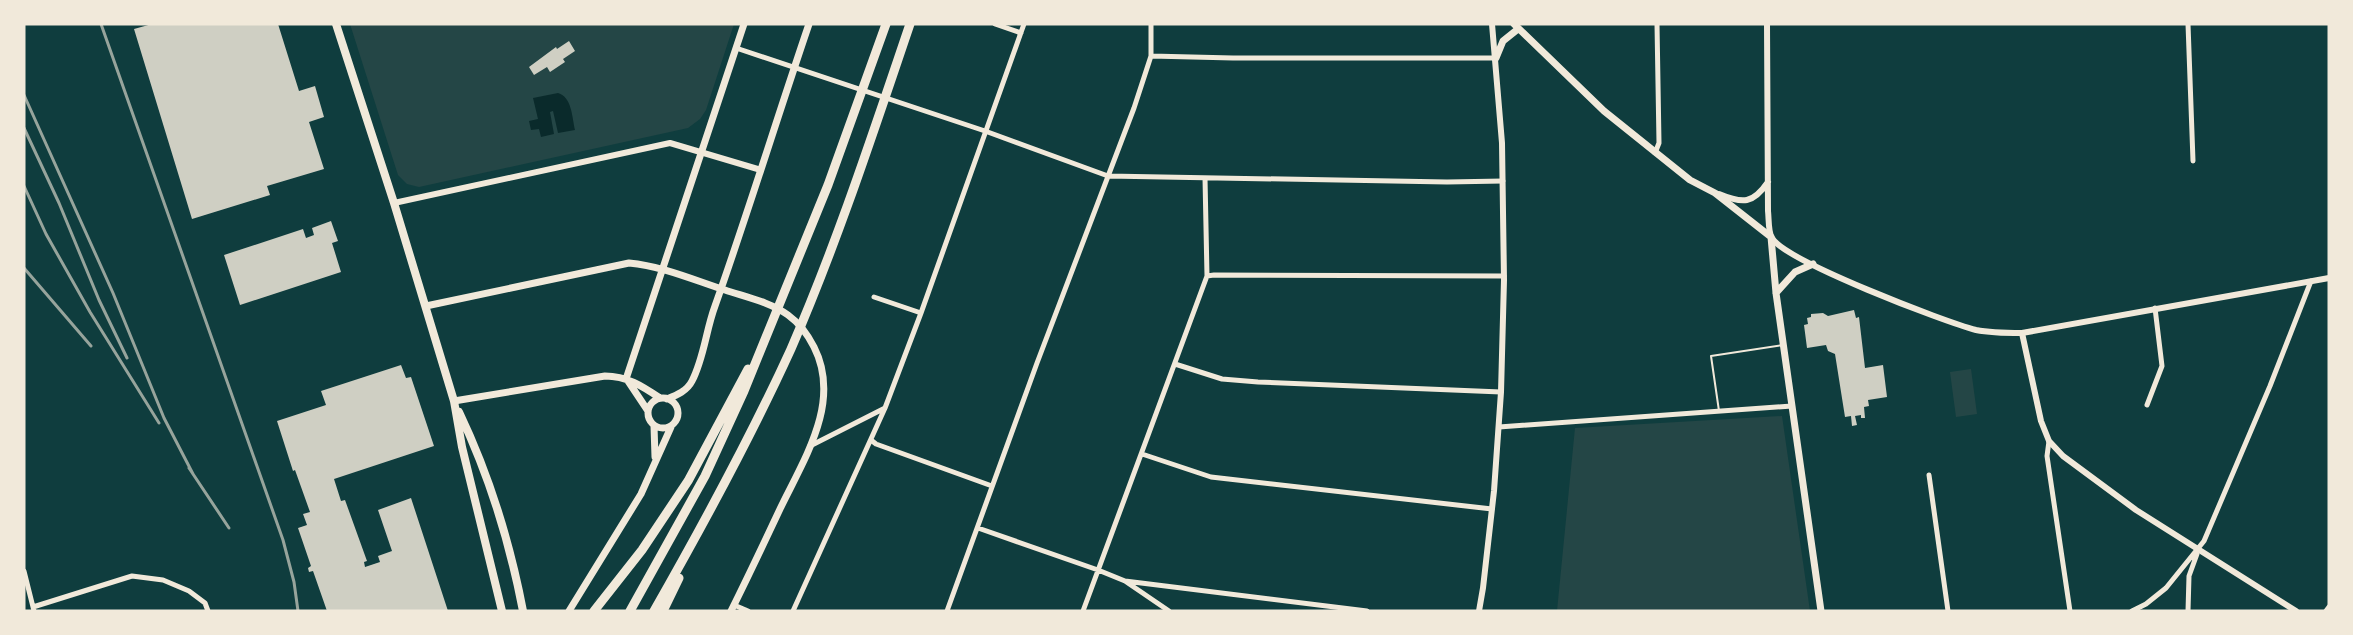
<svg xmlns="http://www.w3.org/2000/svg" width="2353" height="635" font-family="Commissioner,sans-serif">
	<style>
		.green { fill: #244646 }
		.water { fill: #0a2a2b }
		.building { fill: #cfcfc3 }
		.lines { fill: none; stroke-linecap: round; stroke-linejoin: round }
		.service { stroke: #f1e9da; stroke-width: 2 }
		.minor { stroke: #f1e9da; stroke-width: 5 }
		.tertiary { stroke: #f1e9da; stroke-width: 6 }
		.secondary { stroke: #f1e9da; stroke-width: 7 }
		.primary { stroke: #f1e9da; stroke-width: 8 }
		.motorway { stroke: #f1e9da; stroke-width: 9 }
		.rail { stroke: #97a49c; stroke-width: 3 }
	</style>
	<rect width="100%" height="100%" fill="#0f3d3e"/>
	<path class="green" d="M350 24H734L706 110 700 119 688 128 419 187 407 184 398 175Z
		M1971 369 1977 414 1956 417 1950 372Z
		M1782 416 1810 611H1557L1575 428Z"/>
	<path class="water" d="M558 93C572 97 572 117 575 130L558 133 553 111 550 112 554 134 541 137 539 129 531 130 529 121 538 119 533 98Z"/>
	<path class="building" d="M152 24H278L299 91 315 86 324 117 309 122 324 169 267 186 270 195 192 219 134 29Z
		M569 41 575 51 563 59 565 62 550 72 547 67 534 75 529 67 556 47 557 49Z
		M331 221 338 241 332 243 341 272 240 305 224 255 303 229 306 238 314 235 312 228Z
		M1854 310 1856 318 1859 317 1865 368 1883 365 1887 397 1868 400 1869 406 1864 407 1865 418H1861V415L1855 416 1857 425 1852 426 1851 416 1845 417 1835 354 1828 351 1826 345 1807 348 1804 325 1808 324 1807 318 1811 317V314L1823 313 1828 316Z
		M401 365 406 378 411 377 434 446 334 479 341 501 345 500 367 561 364 562 365 567 380 562 378 556 392 551 378 510 411 498 448 611H327L313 571 309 572 308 568 311 566 298 528 307 525 303 514 310 512 295 470 293 471 277 421 326 405 321 391Z"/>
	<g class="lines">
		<path class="service" d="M1719 411 1711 356 1783 345"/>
		<path class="minor" d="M995 24 1021 33
			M2188 24 2193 161
			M736 48 985 131 1108 176 1447 182 1503 181
			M1151 56 1233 58H1496
			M1655 153 1659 143 1657 24
			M1207 276 1214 275 1504 276
			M874 297 921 313
			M1175 364 1222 379 1258 382 1501 392
			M2147 405 2162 366 2155 308
			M1499 427 1792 406
			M871 440 876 444 992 486
			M2049 441 2047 456 2070 611
			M810 446 885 408
			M1142 454 1211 477 1492 509
			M1929 475 1948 611
			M978 528 1098 570 1125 581 1169 611
			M24 571 34 611
			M1125 581 1367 611
			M734 605 748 611
			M33 607 132 576 163 580 189 591 205 603 208 611
			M793 611 885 408 921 313 1024 24
			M947 611 1037 363 1134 108 1151 56V24
			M1083 611 1207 276 1205 178
			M2132 611 2146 604 2166 588 2204 541 2270 386 2311 281
			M2188 611 2189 576 2197 554
			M2326 611 2329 607"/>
		<path class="tertiary" d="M1767 24 1768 211C1769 219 1768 232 1772 238 1785 261 1945 322 1976 330 1991 333 2007 333 2022 333L2329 278
			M1719 194C1743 204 1753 204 1768 182
			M394 203 670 143 761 170
			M2022 333 2041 421 2049 441 2063 456 2136 510 2296 611
			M1479 611 1483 588 1494 491 1501 392 1504 280 1502 143 1492 24"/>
		<path class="secondary" d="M1514 24 1604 111 1690 180 1715 193 1771 237 1776 293 1821 611
			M1496 58 1503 41 1518 29
			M1776 293 1795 272 1813 264
			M426 306 629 263C662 266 694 280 725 290 746 297 770 302 788 315 799 323 808 335 814 347 842 402 804 459 780 509 764 543 748 577 731 611
			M626 379 744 24
			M628 381 648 411
			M648 413a15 15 0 1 1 30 0a15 15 0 1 1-30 0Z
			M667 399C677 395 687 391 692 381 704 358 706 330 715 306 748 213 777 118 809 24
			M454 401 605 376C627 376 642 386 660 398
			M654 426 655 457
			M569 611 641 494 671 427"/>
		<path class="primary" d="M336 24 394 203 454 401 462 447 502 611
			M459 412C489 475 510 543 523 611"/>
		<path class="motorway" d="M594 611 642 550 688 481 748 369
			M630 611 705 476 744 391 828 185 886 24
			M654 611C703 525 750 439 791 349 837 243 873 133 910 24
			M663 611 679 578"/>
		<path class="rail" d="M101 24 283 540 294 582 298 611
			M24 95 113 293 164 418 193 474
			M24 128 59 203 99 300 127 358
			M24 186 46 234 90 312 159 423
			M24 268 91 346
			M189 468 229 528"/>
	</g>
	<rect width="2353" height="635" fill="none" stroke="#f1e9da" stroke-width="51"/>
</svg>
